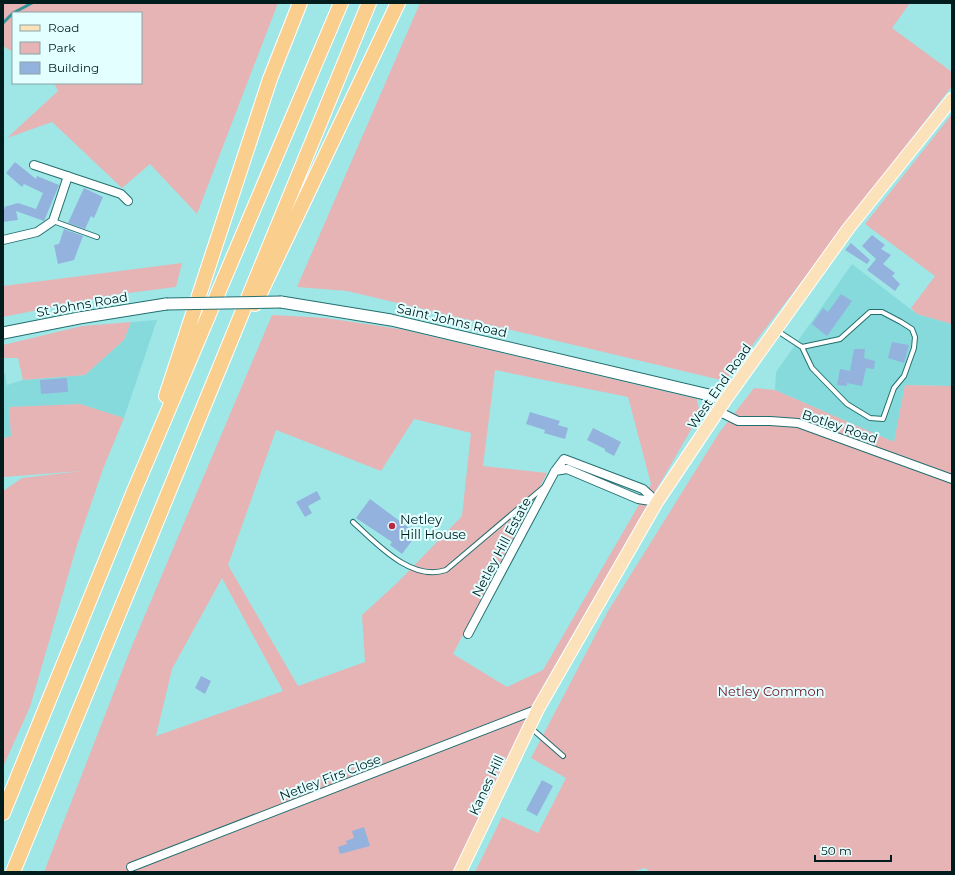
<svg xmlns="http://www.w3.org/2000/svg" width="955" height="875" font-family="Montserrat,sans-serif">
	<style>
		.built { fill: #87dadb }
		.green { fill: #e6b4b5; fill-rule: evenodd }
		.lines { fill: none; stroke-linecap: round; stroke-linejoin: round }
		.stream { stroke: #309697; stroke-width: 3 }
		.building { fill: #93b2dd }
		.lane-casing { stroke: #246e6f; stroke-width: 6 }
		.street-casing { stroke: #246e6f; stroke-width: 10 }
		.secondary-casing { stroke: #246e6f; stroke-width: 13 }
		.primary-casing { stroke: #fff; stroke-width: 14 }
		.highway-casing { stroke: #fff; stroke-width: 16 }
		.lane { stroke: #fff; stroke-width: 4 }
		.street { stroke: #fff; stroke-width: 8 }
		.secondary { stroke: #fff; stroke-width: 11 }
		.primary { stroke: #fce2bb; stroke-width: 12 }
		.highway { stroke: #face8d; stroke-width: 14 }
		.secondary-bridge-casing { stroke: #246e6f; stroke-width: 13; stroke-linecap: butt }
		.secondary-bridge { stroke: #fff; stroke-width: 11 }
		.poi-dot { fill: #b92843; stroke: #e4ffff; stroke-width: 1.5 }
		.labels { text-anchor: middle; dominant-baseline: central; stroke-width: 4; stroke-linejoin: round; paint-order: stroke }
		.street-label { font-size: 13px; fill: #001c1d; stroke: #e4ffff }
		.poi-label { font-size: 13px; fill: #001c1d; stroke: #e4ffff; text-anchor: start }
		.park-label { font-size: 13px; fill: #6d1424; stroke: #e4ffff }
	</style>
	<rect width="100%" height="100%" fill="#9fe7e7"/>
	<path class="built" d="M852 264 917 314 952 324V386L905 385 894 442 775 390 776 372Z
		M157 320 124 418 80 404 9 408 11 437 3 438V373H5L7 385 23 380 85 375 124 340 131 322Z"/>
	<path class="green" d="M3 3H278L197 214 150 164 122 188 52 122 7 138 58 91 54 83H141V13H13V52L3 46Z
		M420 3H910L892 28 952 72V86L725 381 347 291 297 287Z
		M952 114V324L917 314 911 308 935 276 865 224Z
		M182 263 176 287 113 295 3 317V286Z
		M272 315 326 318 400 329 697 399 700 414 546 681 454 872H44L131 648ZM495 370 628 397 651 484 543 670 507 687 453 654 547 473 483 466ZM414 419 471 433 462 516 399 581 362 615 365 662 298 686 228 565 276 430 381 471ZM222 578 283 691 156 736 172 669Z
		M131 322 124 340 85 375 23 380 18 358H3V345L82 326Z
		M905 385 952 386V872H650L645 868 631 872H475L502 817 538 833 566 778 531 758 608 611 719 433 754 388 775 390 894 442Z
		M80 404 124 418 103 469 77 545 30 707 3 767V491L22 478 82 471 3 477V438L11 436 9 407Z"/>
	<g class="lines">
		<path class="stream" d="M13 13 32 3
			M3 23 13 13"/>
	</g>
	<path class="building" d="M15 162 36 179 37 176 59 185 44 221 16 211 18 220 3 222V209L6 208 4 207 18 203 36 209 43 193 24 184 22 187 6 173Z
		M84 188 103 197 94 218 91 216 85 229 68 223Z
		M64 229 83 236 74 260 58 264 54 245 59 244Z
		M872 235 885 245 881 249 891 255 883 264 895 273 892 276 900 284 895 291 867 270 876 259 862 246Z
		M851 243 870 260 867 264 845 250Z
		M841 294 852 301 827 336 812 324 823 308 828 312Z
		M892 342 909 345 904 363 888 358Z
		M854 349H865L864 358 875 361 874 369 866 368 862 386 847 383V386L837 385 840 369 850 371Z
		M67 378 68 392 41 394 40 380Z
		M530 412 560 421 558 425 568 428 565 439 544 433 545 430 526 424Z
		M593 428 621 442 614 456 605 451V449L587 440Z
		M317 491 321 499 308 506 312 513 305 517 296 502Z
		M370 499 417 534 402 554 390 545 392 542 356 518Z
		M201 676 211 681 205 694 195 688Z
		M542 780 553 786 537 816 526 810Z
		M364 827 370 846 340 854 338 847 347 844 346 841 354 838 352 831Z"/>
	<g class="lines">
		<g class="lane-casing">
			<path id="lane" d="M53 221 97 237
				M776 330 802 347 812 368 847 404 870 418 883 419 894 388 904 376 914 348 915 337 912 329 901 322 882 312H870L840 339 802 347
				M353 522C376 543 411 582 446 570L544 487
				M531 728 563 756"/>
		</g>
		<g class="street-casing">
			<path id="street" d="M34 165 121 194 128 201
				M3 240 37 232 53 221 68 176
				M718 411 738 421H770L798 423 952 479
				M555 471 567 469 638 499 657 502
				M468 634 555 471 564 459 643 489 657 502
				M131 867 538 709"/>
		</g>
		<g class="secondary-casing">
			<path id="secondary" d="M281 302 391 320 726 399
				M3 333 79 318 166 304"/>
		</g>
		<g class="primary-casing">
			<path id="primary" d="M460 872 538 709 657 502 726 399 848 229 952 99"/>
		</g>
		<g class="highway-casing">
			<path id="highway" d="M255 304 398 3
				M166 396 270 79 300 3
				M3 813 134 491 341 3
				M13 872 369 3"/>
		</g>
		<use href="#lane" class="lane"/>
		<use href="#street" class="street"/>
		<use href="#secondary" class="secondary"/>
		<use href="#primary" class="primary"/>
		<use href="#highway" class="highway"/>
		<g class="secondary-bridge-casing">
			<path id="secondary-bridge" d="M166 304 281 302"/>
		</g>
		<use href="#secondary-bridge" class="secondary-bridge"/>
	</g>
	<circle class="poi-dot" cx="392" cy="526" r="4"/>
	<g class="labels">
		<g class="street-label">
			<text transform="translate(82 304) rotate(-10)">St Johns Road</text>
			<text transform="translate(452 320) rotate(13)">Saint Johns Road</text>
			<text transform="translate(719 386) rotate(-55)">West End Road</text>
			<text transform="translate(840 426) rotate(19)">Botley Road</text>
			<text transform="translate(501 547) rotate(-62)">Netley Hill Estate</text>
			<text transform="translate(330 777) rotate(-21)">Netley Firs Close</text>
			<text transform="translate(486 785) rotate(-65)">Kanes Hill</text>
		</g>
		<g class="poi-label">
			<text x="400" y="519">Netley<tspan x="400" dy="15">Hill House</tspan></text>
		</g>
		<g class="park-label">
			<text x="771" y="691">Netley Common</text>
		</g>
	</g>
	<rect width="955" height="875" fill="none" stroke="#001c1d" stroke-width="8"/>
	<rect x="12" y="12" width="130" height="72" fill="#e4ffff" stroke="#89a4a5"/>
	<rect x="20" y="25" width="20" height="6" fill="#fce2bb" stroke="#89a4a5"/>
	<text x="48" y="32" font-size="12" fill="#001c1d">Road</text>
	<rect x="20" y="42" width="20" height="12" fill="#e6b4b5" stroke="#89a4a5"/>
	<text x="48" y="52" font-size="12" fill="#001c1d">Park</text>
	<rect x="20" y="62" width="20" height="12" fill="#93b2dd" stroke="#89a4a5"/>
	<text x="48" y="72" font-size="12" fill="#001c1d">Building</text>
	<path d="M815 855v6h76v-6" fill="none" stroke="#001c1d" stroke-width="2"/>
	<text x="821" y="855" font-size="12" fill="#001c1d" stroke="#e4ffff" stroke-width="3" paint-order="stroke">50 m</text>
</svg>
